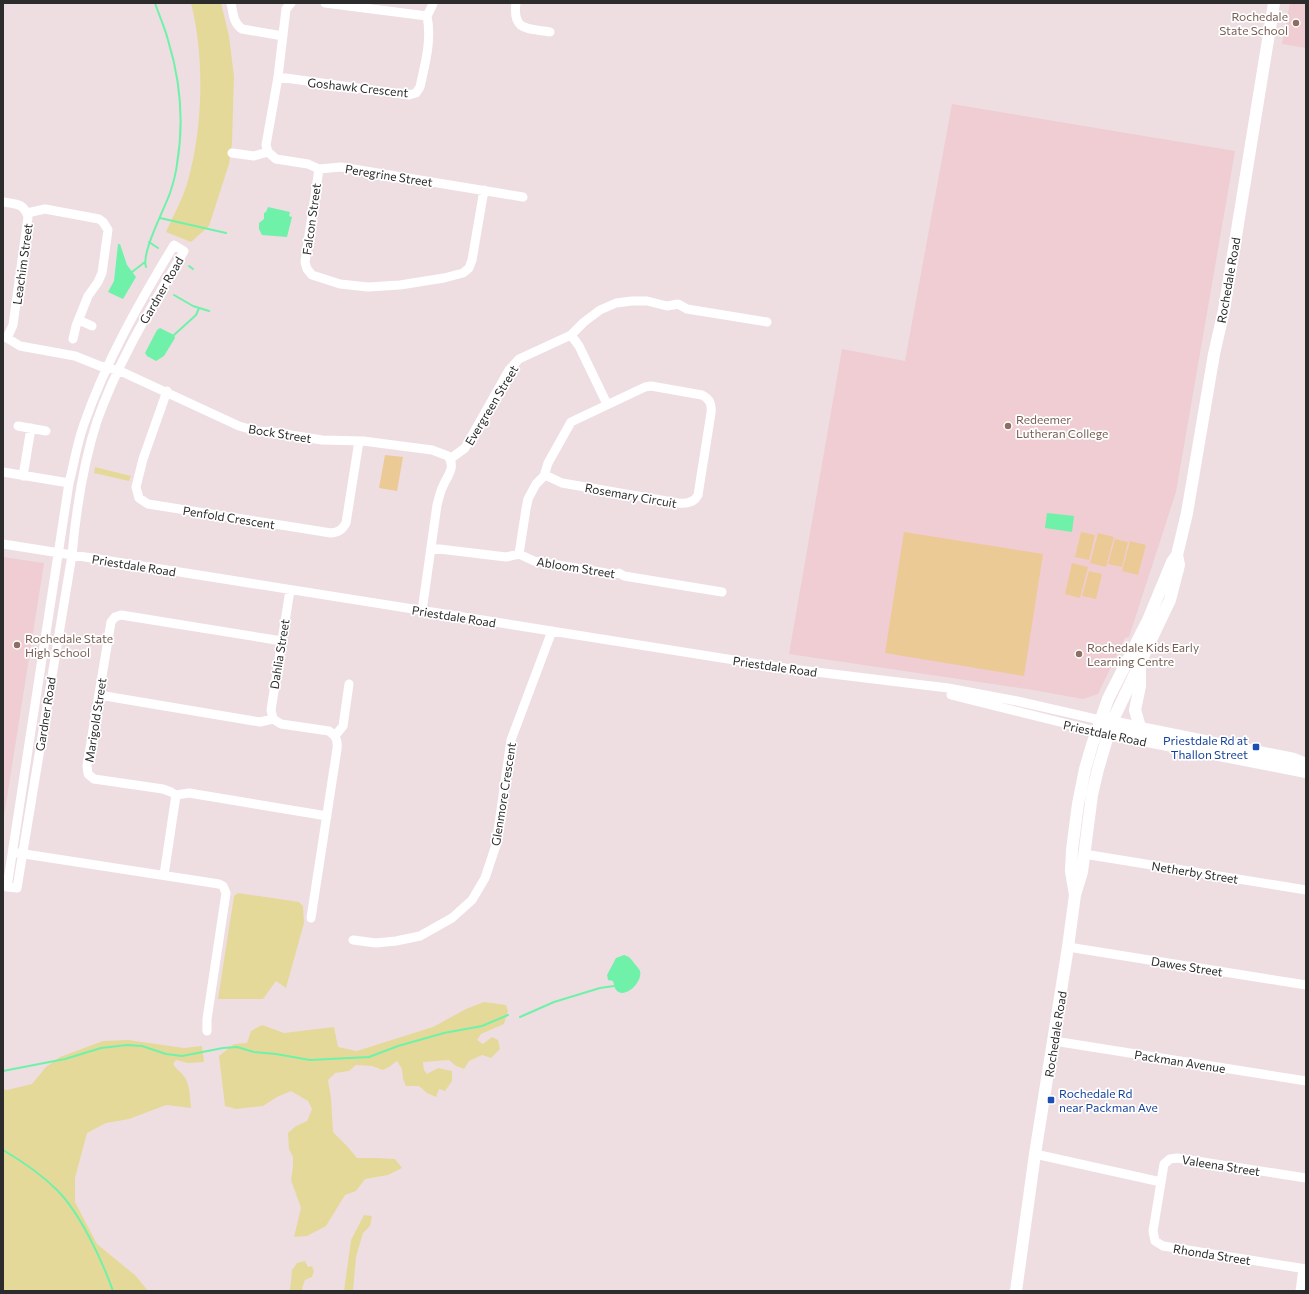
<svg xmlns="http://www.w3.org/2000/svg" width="1309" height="1294" font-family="Commissioner,sans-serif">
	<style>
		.education { fill: #efcdd2 }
		.green { fill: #e5d999 }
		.pitch { fill: #ecca95 }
		.water { fill: #6ff1a9 }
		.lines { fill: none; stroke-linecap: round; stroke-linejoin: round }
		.stream { stroke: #6ff1a9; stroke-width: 2 }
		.street { stroke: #fff; stroke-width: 9 }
		.secondary { stroke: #fff; stroke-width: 12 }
		.education-dot { fill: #8d6e63; stroke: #fff; stroke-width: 1.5 }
		.transit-dot { fill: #1a4fb4; stroke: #fff; stroke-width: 1.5 }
		.labels { text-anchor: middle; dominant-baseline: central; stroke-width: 3.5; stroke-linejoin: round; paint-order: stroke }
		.education-label { font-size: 12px; fill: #785e54; stroke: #fff; text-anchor: start }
		.street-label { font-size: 12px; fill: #2c2c2c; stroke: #fff }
		.transit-label { font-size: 12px; fill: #164399; stroke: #fff; text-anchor: end }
	</style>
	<rect width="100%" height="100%" fill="#eedee2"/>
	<path class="education" d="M1290 3H1306V48L1282 44Z
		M952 104 1235 151 1176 492 1129 637 1125 638 1098 694 1083 699 1033 690 789 654 842 349 905 361Z
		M3 557 44 563 3 823Z"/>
	<path class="green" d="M191 3H221L229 36 234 76 232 144 229 164 209 226 191 242 166 232C173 216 182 200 187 184 203 129 205 59 191 3Z
		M95 467 131 476 129 481 94 473Z
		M238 893 299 902 303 906 304 923 286 988 276 981 263 999H218L234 896Z
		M484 1002 506 1005 508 1011 504 1024 481 1034 477 1040 483 1044 492 1037 498 1040 500 1049 491 1058 482 1055 469 1061 464 1069 456 1066 449 1060 423 1062 424 1070 427 1074 438 1068 452 1071V1081L445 1091 439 1089 436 1097 427 1093 419 1086H406L403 1079 402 1069 397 1061 389 1067 383 1070 372 1066 356 1065 349 1071 335 1073 328 1080 331 1098 333 1132 347 1146 357 1158H376L395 1159 402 1168 388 1175 365 1179 356 1191 345 1195 326 1226 307 1236 294 1237 301 1208 291 1180 293 1167V1157L289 1149 288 1133 296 1126 307 1121 312 1109 308 1101 291 1091 277 1097 263 1106 236 1109 225 1106 219 1056 234 1044 247 1043 251 1031 262 1025 284 1033 334 1027 338 1047 357 1051 379 1044 433 1027 466 1009Z
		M128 1040 184 1048 202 1046 204 1062 188 1063 176 1060 173 1064C176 1069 181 1072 184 1076 190 1084 190 1098 191 1108L166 1105 129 1119 106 1123 87 1133 75 1178V1202L97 1244 136 1276 148 1291H3V1089L7 1090 32 1084 46 1067 60 1057 103 1041Z
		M364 1215 372 1216 370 1226 363 1233 356 1257 353 1291H344L351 1240Z
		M305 1261 308 1267 312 1266 314 1271 312 1277 305 1280 302 1288 303 1291H290L292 1270 297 1263Z"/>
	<path class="pitch" d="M385 455 403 457 397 491 379 488Z
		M904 532 1043 554 1024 676 885 653Z
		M1081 532 1095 535 1089 560 1075 557Z
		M1098 533 1114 537 1106 567 1090 563Z
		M1115 539 1128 542 1122 567 1108 564Z
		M1130 541 1146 545 1138 575 1122 571Z
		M1072 563 1088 567 1080 598 1065 594Z
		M1089 571 1102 574 1096 599 1082 596Z"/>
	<path class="water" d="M268 207 290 212 289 216 292 217 287 237 262 235 259 229V223L264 219V213L266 212Z
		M118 244H120L127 265 136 277 123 299 108 292 114 281Z
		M160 328 174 335 175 338 164 356 156 361 147 356 145 353 157 330Z
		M1047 513 1074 516 1072 532 1045 528Z
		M624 955C630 957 631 959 634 963 636 966 639 968 640 971 643 982 625 1000 616 990 614 987 614 984 613 981L608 980 607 975 616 958Z"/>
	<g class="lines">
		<path class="stream" d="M160 218 226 233
			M149 242 158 248
			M189 266 193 269
			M146 267C141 253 164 210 170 193 173 184 176 173 177 164 184 123 180 79 168 40 165 28 159 15 155 3
			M132 272 145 262
			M174 295 193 306 209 311
			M174 335 196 315 199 308
			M520 1017 554 1002 600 988 614 986
			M3 1071 65 1059 101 1048 127 1045 142 1046 166 1054 182 1056 223 1048 237 1047 254 1052 276 1054 310 1060 369 1057 398 1046 444 1033 482 1026 508 1015
			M3 1150C20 1160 43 1176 57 1190 80 1213 102 1260 113 1291"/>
		<path class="street" d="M231 3C233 12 233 23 242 29L283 36
			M291 3 286 9 278 77 266 145 268 152 276 159 308 164 319 169 341 167 523 197
			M325 3 427 16
			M516 3C512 32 529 28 550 32
			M278 77 409 95 416 93 420 87C425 64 432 40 427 16L432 6 433 3
			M232 153 254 156 268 152
			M319 169 305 262 307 269 312 275 340 284 368 287 400 285 444 278 463 273 469 268 472 260 484 190
			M3 202C16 204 24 203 28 217L13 325 7 338
			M27 213 45 209 99 219 103 222 108 230 102 273 98 282 88 296 76 326 73 339
			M174 245 184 251C152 306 118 361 97 421 83 464 76 511 72 555L17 888 7 887 69 483C74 464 77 443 84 424 106 361 139 303 174 245Z
			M79 320 92 326
			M571 335 579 346 607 404
			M3 337 7 338 20 346 75 356 100 366 118 370 239 426 256 431 272 432 322 440 363 441 432 450 448 456C456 467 448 475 443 486 440 492 439 498 437 505L422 611
			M167 391 143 459 136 487 139 498 148 504 331 533C339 532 342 530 346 523L359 441
			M18 426 46 431
			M450 459 465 448 509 370 519 359 571 335 584 322 600 310 616 303 632 301H647L667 306 678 304 687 309 767 322
			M3 472 69 483
			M23 476 31 428
			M3 544 791 669 948 688 1017 701 1100 720
			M431 548 506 557 519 554 534 561 606 573 611 575 619 573 624 576 722 592
			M519 554 526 509 528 499 536 484 544 476 548 463 571 422 645 387 651 386 702 395C710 399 712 404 711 413L698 495C694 503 686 504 678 503L562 483 545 475
			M99 695 260 722 273 719 281 724 329 731C336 736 338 740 337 749L311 918
			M951 695 1096 731
			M273 719 271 710 290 590
			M335 736 343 726 349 684
			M176 795 189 793 327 816
			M18 853 219 884 223 886 226 893 207 1019V1031
			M1084 854 1306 890
			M164 875 176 795 171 792 163 789 94 779 88 774 87 766 111 622 115 617 121 615 282 641
			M353 940 376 943 396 941 420 936 452 918 472 900 485 878 496 845 511 740 552 631
			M1068 947 1306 985
			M1054 1041 1306 1081
			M1035 1154 1161 1182
			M1306 1178 1177 1158 1170 1159 1164 1164 1153 1231 1155 1241 1163 1246 1306 1269
			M1300 1291 1303 1269"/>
		<path class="secondary" d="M1140 666V686L1135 710 1140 727
			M1106 721 1294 759 1306 764
			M1101 732 1306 772
			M1075 895 1071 871 1072 850 1078 804 1085 769 1092 745 1108 699 1148 620 1172 562 1177 555 1187 513 1214 354 1224 310 1274 3
			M1016 1291 1035 1154 1068 947 1075 895 1082 872 1092 795 1098 769 1112 722 1170 600 1179 565 1177 555"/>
	</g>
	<g class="education-dot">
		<circle cx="1296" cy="23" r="4"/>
		<circle cx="1008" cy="426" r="4"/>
		<circle cx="17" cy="645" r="4"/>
		<circle cx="1079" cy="654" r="4"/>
	</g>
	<g class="transit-dot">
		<rect x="1252" y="743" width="8" height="8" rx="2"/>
		<rect x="1047" y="1096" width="8" height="8" rx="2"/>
	</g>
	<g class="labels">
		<g class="education-label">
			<text x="1288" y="16" text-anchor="end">Rochedale<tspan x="1288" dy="14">State School</tspan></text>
			<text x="1016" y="419">Redeemer<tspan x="1016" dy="14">Lutheran College</tspan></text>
			<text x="25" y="638">Rochedale State<tspan x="25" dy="14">High School</tspan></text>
			<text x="1087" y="647">Rochedale Kids Early<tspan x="1087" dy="14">Learning Centre</tspan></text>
		</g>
		<g class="street-label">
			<text transform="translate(358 87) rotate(6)">Goshawk Crescent</text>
			<text transform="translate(389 175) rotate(9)">Peregrine Street</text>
			<text transform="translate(311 219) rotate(-82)">Falcon Street</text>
			<text transform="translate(22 264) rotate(-82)">Leachim Street</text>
			<text transform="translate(1228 280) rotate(-80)">Rochedale Road</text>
			<text transform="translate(161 290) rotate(-60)">Gardner Road</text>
			<text transform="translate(491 405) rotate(-59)">Evergreen Street</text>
			<text transform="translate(280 433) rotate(9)">Bock Street</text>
			<text transform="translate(631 495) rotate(10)">Rosemary Circuit</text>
			<text transform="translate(229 517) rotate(9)">Penfold Crescent</text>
			<text transform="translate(134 565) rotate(9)">Priestdale Road</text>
			<text transform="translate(576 567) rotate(9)">Abloom Street</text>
			<text transform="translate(454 616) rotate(9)">Priestdale Road</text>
			<text transform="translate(279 654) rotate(-81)">Dahlia Street</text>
			<text transform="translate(775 666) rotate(8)">Priestdale Road</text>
			<text transform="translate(45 714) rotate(-81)">Gardner Road</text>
			<text transform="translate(95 720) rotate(-81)">Marigold Street</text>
			<text transform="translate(1105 733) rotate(12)">Priestdale Road</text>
			<text transform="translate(503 794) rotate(-81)">Glenmore Crescent</text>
			<text transform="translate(1195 872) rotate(9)">Netherby Street</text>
			<text transform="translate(1187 966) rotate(9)">Dawes Street</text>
			<text transform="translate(1055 1034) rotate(-81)">Rochedale Road</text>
			<text transform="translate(1180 1061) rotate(9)">Packman Avenue</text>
			<text transform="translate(1221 1165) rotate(9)">Valeena Street</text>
			<text transform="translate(1212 1254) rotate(9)">Rhonda Street</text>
		</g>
		<g class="transit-label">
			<text x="1248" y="740">Priestdale Rd at<tspan x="1248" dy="14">Thallon Street</tspan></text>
			<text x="1059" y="1093" text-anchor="start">Rochedale Rd<tspan x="1059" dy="14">near Packman Ave</tspan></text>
		</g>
	</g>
	<rect width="1309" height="1294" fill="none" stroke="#2c2c2c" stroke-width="8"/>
</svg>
